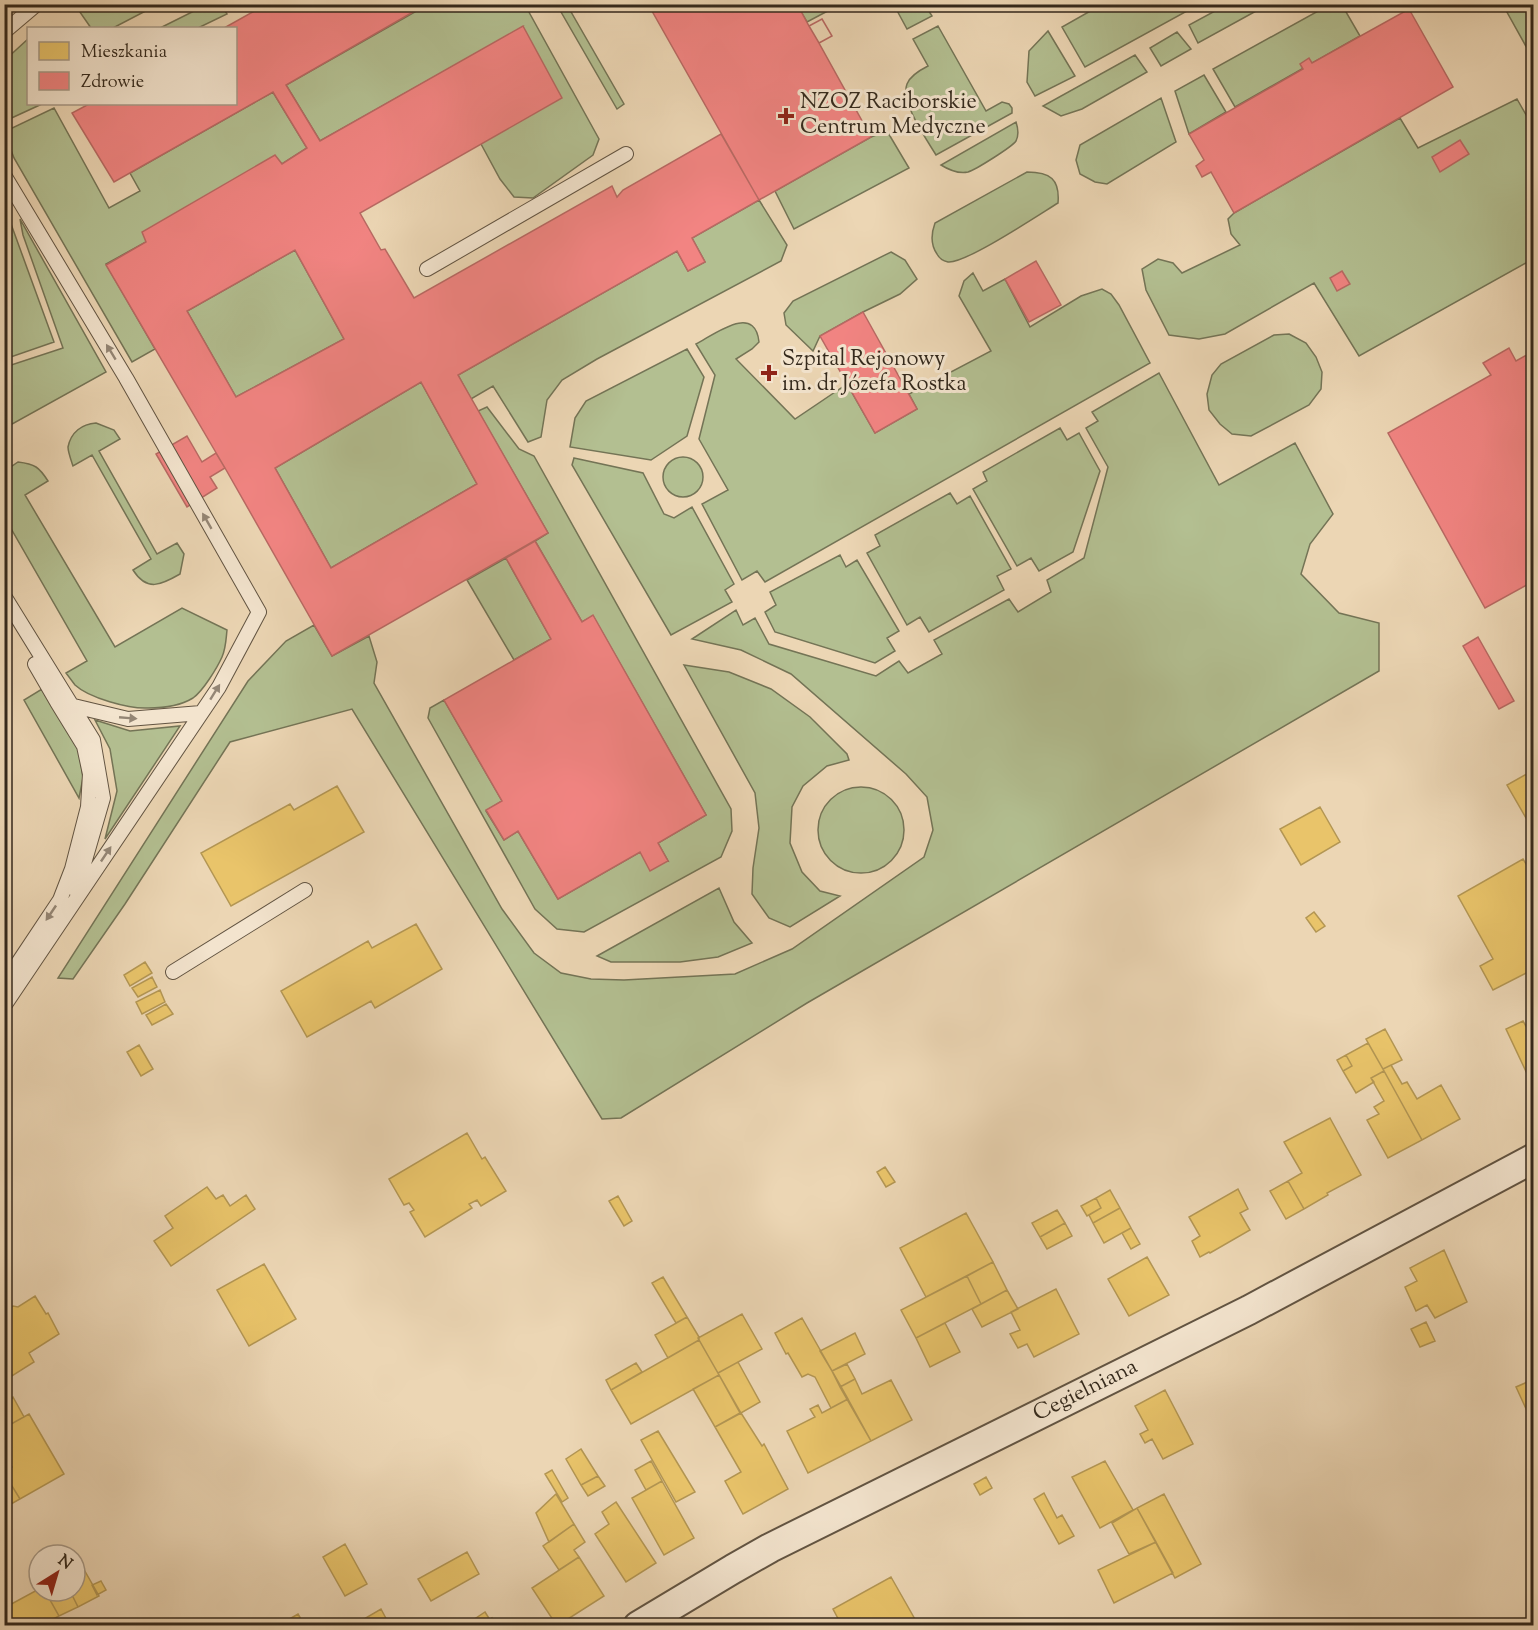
<svg xmlns="http://www.w3.org/2000/svg" width="1538" height="1630" font-family="'Sorts Mill Goudy',serif">
	<style>
		.green { fill: #b3bf91; stroke: #747456; stroke-width: 1.5 }
		.homes { fill: #e9c46a; stroke: #b39653; stroke-width: 1.5 }
		.health { fill: #f28482; stroke: #b96963; stroke-width: 1.5; fill-rule: evenodd }
		.lines { fill: none; stroke-linecap: round; stroke-linejoin: round }
		.service-casing { stroke: #625442; stroke-width: 16 }
		.minor-casing { stroke: #625442; stroke-width: 32 }
		.service { stroke: #f3e4ce; stroke-width: 14 }
		.minor { stroke: #f3e4ce; stroke-width: 28 }
		.oneway { fill: #948675 }
		.poi-dot { fill: #8f2418; stroke: #f3e4ce; stroke-width: 2 }
		.labels { text-anchor: middle; dominant-baseline: central; stroke-width: 6; stroke-linejoin: round; paint-order: stroke }
		.poi-label { font-size: 22px; fill: #34291c; stroke: #f3e4ce; text-anchor: start }
		.street-label { font-size: 22px; fill: #34291c; stroke: #f3e4ce }
	</style>
	<rect width="100%" height="100%" fill="#ecd6b4"/>
	<filter id="stains"><feTurbulence type="fractalNoise" baseFrequency=".00333" numOctaves="4"/><feColorMatrix values="0 0 0 0 .2 0 0 0 0 .09 0 0 0 0 .02 0 0 0 .5 -.17"/></filter>
	<radialGradient id="worn" r=".72"><stop offset=".6" stop-color="#630" stop-opacity="0"/><stop offset="1" stop-color="#630" stop-opacity=".3"/></radialGradient>
	<path class="green" d="M75 5H157L113 28H91Z
		M206 5H221L227 14 198 28H160Z
		M427 5H525L599 139 593 155 533 198 514 197 500 179 481 144 523 27 320 141 286 85Z
		M557 5H567L624 104 617 109Z
		M797 5H839L807 22Z
		M894 5H925L932 16 907 29Z
		M1101 5V4L1198 5 1085 67 1062 27Z
		M1226 5H1267L1198 43 1189 25Z
		M1329 5H1342L1360 36 1235 107 1213 69Z
		M1503 5H1533V59Z
		M938 26 986 111 1002 102 1009 104 1012 108V113L936 155C927 140 900 102 907 84 910 76 920 70 928 66L913 39Z
		M1048 31 1075 76 1035 96 1027 82 1029 51Z
		M1177 32 1191 49 1161 66 1150 48Z
		M28 39V104H42L5 121V60Z
		M1135 55 1147 72 1082 109 1061 116 1043 106Z
		M1204 75 1226 112 1189 134 1175 91Z
		M273 92 307 148 282 164 275 156 146 242 106 264 155 349 132 362 14 158 6 137 10 129 54 108 109 208 140 191 130 173Z
		M1161 98 1176 142 1107 184 1095 182 1080 174 1076 160 1080 145Z
		M1517 99 1533 127V259L1359 356 1314 283 1225 334 1199 339 1169 335 1146 290 1142 269 1158 259 1173 263 1182 273 1240 245 1231 234 1228 219 1234 213 1400 118 1418 148Z
		M1016 122C1018 128 1019 135 1016 141 1012 147 975 170 968 172 958 174 949 170 941 165Z
		M887 131 909 168 794 229 775 191 871 137Z
		M1027 172C1050 172 1060 179 1058 203 1040 214 965 264 948 262 943 261 939 258 937 254 930 244 931 234 935 223Z
		M759 200 787 245 781 261 597 359 562 380 547 400 541 437 528 442 493 386 471 399 458 375 677 251 688 271 705 262 692 238Z
		M7 213 54 342 5 359 4 214Z
		M20 219 106 372 5 428V367L63 348 23 235Z
		M295 250 344 339 236 397 187 311Z
		M891 252 905 260 917 279 900 294 863 312 820 336 813 351 786 325 784 313 793 301Z
		M973 273 983 291 1005 279 1030 327 1081 296 1102 289 1111 294 1119 305 1150 363 765 582 757 571 742 580 702 504 728 490 699 439 715 375 696 344C715 334 755 303 759 342L752 349 736 359 795 419 847 384 875 433 917 409 909 394 991 351 959 296 964 281Z
		M1289 334 1306 343 1316 357 1322 372 1321 389 1309 405 1251 436 1232 434 1220 424 1209 410 1207 394 1212 375 1221 364 1274 335Z
		M687 349 704 377 687 436 651 460 570 447 575 418 586 401Z
		M1159 373 1219 485 1295 443 1333 514 1310 544 1301 574 1339 613 1379 623V671L807 1003 621 1118 602 1119 352 709 230 742 125 904 73 979 58 978 248 681 286 641 314 625 332 656 369 636 377 662 374 683 502 909 534 953 561 973 591 979 624 980 735 974 792 949 924 857 933 830 927 797 906 774 791 674 741 650 692 639 736 610 743 625 755 618 769 644 876 676 899 661 908 673 942 654 934 640 1009 599 1018 612 1051 592 1047 580 1084 558 1108 467 1086 428 1098 421 1092 412Z
		M421 382 477 484 331 568 275 468Z
		M487 407 519 449 534 456 731 809 732 831 721 857 584 932 557 929 535 909 428 718 430 708 444 700 502 801 486 811 504 840 518 831 558 899 640 852 668 861 658 843 706 815 593 616 582 622 535 541 548 533 478 411Z
		M96 423 114 430 120 439 99 451 157 554 177 543 184 554 180 574C161 585 147 592 133 570L151 559 92 455 73 466C71 460 68 452 68 447 71 432 82 424 96 423Z
		M1060 428 1067 440 1079 433 1100 471 1073 552 1039 571 1031 558 1017 566 973 489 987 481 983 472Z
		M663 477a20 20 0 1 1 40 0a20 20 0 1 1-40 0Z
		M574 458 643 473 664 514 674 518 692 507 734 584 725 590 732 602 671 635 572 465Z
		M18 462C35 464 39 467 48 481L25 495 115 647 182 608 227 630C226 639 226 648 222 657 217 668 203 691 193 698 180 706 163 708 148 708 129 709 89 698 75 685 72 681 69 677 66 673L87 661 5 518V471Z
		M950 493 957 504 970 496 1011 569 997 576 1004 590 929 632 920 617 907 625 867 553 880 546 875 535Z
		M840 555 846 567 857 560 899 631 887 638 895 651 875 663 775 632 765 612 776 605 770 592Z
		M506 558 551 639 514 660 467 580Z
		M684 665 729 672 771 689 810 717 847 754 849 760 827 766 803 786 792 807 790 843 802 872 820 891 840 896 790 927 769 918 752 894 753 868 759 828 755 793Z
		M42 689 79 749 83 778 79 798 24 700Z
		M95 720 130 731 180 726 105 839 117 791 110 749Z
		M818 830a43 43 0 1 1 86 0a43 43 0 1 1-86 0Z
		M719 888 734 922 752 943 718 957 680 962H611L597 956Z"/>
	<path class="homes" d="M1534 770V832L1507 785Z
		M337 786 364 832 231 906 201 853 290 804 294 810Z
		M1320 807 1340 842 1301 865 1280 829Z
		M1523 859 1534 877V969L1493 990 1480 966 1493 959 1458 896Z
		M1314 912 1325 926 1316 932 1306 918Z
		M416 924 442 969 375 1008 371 1001 307 1037 281 991 368 941 372 948Z
		M145 962 152 973 130 986 124 975Z
		M152 977 157 987 138 997 132 988Z
		M160 990 165 1002 142 1014 136 1002Z
		M166 1004 173 1014 152 1025 146 1015Z
		M1523 1021 1530 1033 1534 1031V1075L1529 1078 1506 1029Z
		M1385 1029 1402 1060 1383 1069 1366 1039Z
		M1368 1043 1384 1071 1371 1078 1374 1082 1356 1093 1343 1071 1352 1066 1346 1055Z
		M139 1045 153 1069 141 1076 127 1052Z
		M1346 1055 1352 1066 1343 1071 1337 1060Z
		M1391 1065 1402 1084 1407 1082 1417 1099 1441 1085 1460 1119 1422 1140 1383 1069Z
		M1384 1071 1422 1140 1388 1158 1367 1120 1379 1114 1374 1107 1384 1101 1371 1078Z
		M1330 1118 1361 1175 1327 1193 1328 1195 1304 1209 1288 1181 1302 1173 1284 1142Z
		M467 1133 482 1159 485 1157 506 1191 481 1206 477 1200 469 1204 472 1208 425 1237 410 1212 414 1210 409 1203 404 1205 389 1179Z
		M885 1167 895 1182 886 1187 877 1172Z
		M1288 1181 1304 1209 1286 1219 1270 1191Z
		M207 1187 216 1199 223 1195 230 1206 246 1195 255 1209 171 1266 154 1241 173 1228 165 1216Z
		M1238 1189 1248 1209 1240 1213 1250 1230 1210 1253 1209 1252 1200 1257 1192 1241 1200 1236 1189 1217Z
		M1110 1190 1120 1208 1093 1223 1089 1215 1101 1208 1096 1198Z
		M618 1196 632 1221 624 1226 609 1201Z
		M1096 1198 1101 1208 1087 1216 1081 1206Z
		M1120 1208 1131 1228 1104 1243 1093 1223Z
		M1057 1210 1065 1223 1040 1237 1032 1223Z
		M966 1213 993 1262 926 1297 900 1248Z
		M1065 1223 1072 1236 1047 1249 1040 1237Z
		M1131 1228 1140 1244 1131 1249 1122 1233Z
		M1444 1250 1467 1302 1435 1318 1427 1305 1416 1311 1405 1287 1417 1281 1410 1268Z
		M1147 1257 1169 1295 1129 1316 1108 1279Z
		M993 1262 1007 1290 981 1304 967 1276Z
		M264 1264 296 1319 249 1346 217 1290Z
		M967 1276 981 1304 916 1338 901 1310Z
		M663 1277 687 1317 676 1323 652 1283Z
		M1056 1289 1079 1334 1034 1357 1027 1344 1018 1348 1010 1334 1020 1330 1011 1312Z
		M1007 1290 1018 1309 982 1327 972 1309Z
		M35 1296 46 1314 48 1313 59 1334 29 1353 34 1362 4 1381V1315L6 1310 13 1306 18 1307Z
		M742 1314 762 1349 718 1373 698 1338Z
		M687 1317 699 1337V1340L668 1358 655 1335Z
		M802 1318 848 1399 831 1408 815 1377 808 1374 802 1377 788 1353 786 1354 775 1333Z
		M1426 1322 1435 1341 1420 1347 1411 1329Z
		M945 1323 960 1352 930 1367 916 1338Z
		M855 1333 865 1354 832 1371 820 1351Z
		M699 1340 719 1375 631 1424 611 1390Z
		M738 1362 760 1402 741 1413 718 1373Z
		M636 1363 642 1372 611 1390 606 1380Z
		M847 1364 855 1379 840 1387 832 1371Z
		M719 1375 740 1413 715 1427 693 1389Z
		M855 1379 862 1394 891 1380 912 1420 871 1441 840 1387Z
		M1534 1379V1426L1516 1387Z
		M1165 1390 1193 1444 1163 1459 1152 1439 1145 1443 1140 1434 1148 1430 1135 1406Z
		M13 1397 24 1417 4 1428V1402Z
		M848 1399 871 1441 808 1473 787 1431 815 1417 810 1409 818 1405 822 1413Z
		M741 1413 762 1446 764 1444 788 1489 743 1514 725 1481 741 1472 715 1427Z
		M29 1414 64 1474 20 1499 4 1473 12 1467 4 1454V1428Z
		M658 1431 695 1492 676 1502 641 1440Z
		M581 1449 598 1476 581 1485 566 1459Z
		M651 1461 662 1481 646 1490 635 1470Z
		M1105 1461 1133 1510 1100 1528 1072 1477Z
		M552 1470 568 1498 562 1502 545 1474Z
		M4 1473 20 1499 4 1508Z
		M598 1476 605 1486 588 1496 581 1485Z
		M986 1477 992 1488 980 1495 974 1484Z
		M662 1481 694 1538 664 1555 632 1498Z
		M1044 1493 1057 1518 1062 1515 1074 1536 1059 1544 1034 1499Z
		M556 1494 574 1524 549 1542 536 1513Z
		M1164 1494 1201 1564 1175 1578 1137 1508Z
		M616 1502 656 1563 626 1582 595 1534 609 1524 602 1512Z
		M1137 1508 1156 1542 1129 1554 1112 1523Z
		M574 1524 585 1542 574 1550 579 1557 559 1570 543 1546Z
		M1156 1542 1173 1573 1114 1603 1098 1570Z
		M345 1544 367 1584 345 1596 323 1557Z
		M467 1552 479 1574 431 1601 418 1579Z
		M579 1557 604 1596 557 1626 532 1588Z
		M82 1566 99 1596 78 1607 70 1591H75V1570Z
		M891 1577 916 1621 909 1626H842L833 1609Z
		M101 1581 106 1590 97 1595 92 1585Z
		M39 1589V1591H45L59 1616 41 1626H4V1608Z
		M45 1591H70L78 1607 59 1616Z
		M381 1609 390 1626H352Z
		M485 1612 490 1620 492 1618 496 1626H464Z
		M298 1614 305 1626H277Z"/>
	<path class="health" d="M267 4H427L286 85 320 141 523 26 562 98 360 213 381 250 385 249 414 298 612 186 617 197 623 190 721 134 759 200 692 238 705 262 688 271 677 251 458 375 548 533 332 656 225 468 106 265 146 242 142 232 275 155 282 164 307 148 273 92 114 182 72 113 89 104H236V28H224ZM295 250 344 339 236 397 187 311ZM421 382 477 484 331 568 275 468Z
		M648 4H797L809 26 822 19 832 36 819 43 871 137 759 200Z
		M1409 9 1453 87 1234 213 1211 172 1202 177 1196 166 1204 160 1189 134 1303 69 1300 64 1309 58 1312 63Z
		M822 19 832 36 819 43 809 26Z
		M1460 140 1469 154 1440 172 1432 157Z
		M1036 261 1061 305 1029 322 1005 279Z
		M1342 271 1350 284 1337 291 1330 278Z
		M863 312 917 409 875 433 820 336Z
		M1509 348 1516 361 1534 351V581L1485 608 1388 433 1491 375 1483 363Z
		M187 436 202 462 216 453 225 468 210 477 217 488 187 507 156 454Z
		M535 541 582 622 593 615 706 815 658 843 668 861 650 871 640 852 558 899 518 831 504 840 486 810 502 801 444 700 551 639 506 558Z
		M1478 637 1514 701 1499 709 1463 646Z"/>
	<g class="lines">
		<g class="service-casing">
			<path id="service" d="M4 32 37 4
				M4 175 126 378 259 612 219 687 4 1006
				M427 269 626 154
				M4 596 93 740 103 798 76 891
				M35 664 57 702 128 719 201 713
				M173 972 305 890
				M4 984 60 900 72 869 88 807 90 774 84 746 57 702"/>
		</g>
		<g class="minor-casing">
			<g id="minor">
				<path id="s1" d="M638 1626 733 1569 770 1548 1249 1310 1534 1158"/>
			</g>
		</g>
		<use href="#service" class="service"/>
		<use href="#minor" class="minor"/>
	</g>
	<defs><path id="oneway-solid" d="M-6-.8H1V-3.2L6.5 0L1 3.2V.8H-6Z" transform="scale(1.5)"/></defs>
	<g class="oneway">
		<use href="#oneway-solid" transform="translate(111 352) rotate(-121)"/>
		<use href="#oneway-solid" transform="translate(207 521) rotate(-120)"/>
		<use href="#oneway-solid" transform="translate(215 692) rotate(-58)"/>
		<use href="#oneway-solid" transform="translate(128 718) rotate(5)"/>
		<use href="#oneway-solid" transform="translate(106 854) rotate(-56)"/>
		<use href="#oneway-solid" transform="translate(51 913) rotate(124)"/>
	</g>
	<g class="poi-dot">
		<path d="M783 107h6v6h6v6h-6v6h-6v-6h-6v-6h6z"/>
		<path d="M766 364h6v6h6v6h-6v6h-6v-6h-6v-6h6z"/>
	</g>
	<g class="labels">
		<g class="poi-label">
			<text x="800" y="103">NZOZ Raciborskie<tspan x="800" dy="25">Centrum Medyczne</tspan></text>
			<text x="782" y="360">Szpital Rejonowy<tspan x="782" dy="25">im. dr Józefa Rostka</tspan></text>
		</g>
		<g class="street-label">
			<text stroke="none"><textPath href="#s1" startOffset="506">Cegielniana</textPath></text>
		</g>
	</g>
	<rect width="1538" height="1630" fill="none" stroke="#ecd6b4" stroke-width="24"/>
	<rect x="6" y="6" width="1526" height="1618" fill="none" stroke="#34291c" stroke-width="3"/>
	<rect x="12" y="12" width="1514" height="1606" fill="none" stroke="#34291c" stroke-width="1.5"/>
	<rect x="27" y="27" width="210" height="78" fill="#f3e4ce" stroke="#a79987" stroke-width="1.5"/>
	<rect x="39" y="42" width="30" height="18" fill="#e9c46a" stroke="#a79987" stroke-width="1.5"/>
	<text x="81" y="57" font-size="18" fill="#34291c">Mieszkania</text>
	<rect x="39" y="72" width="30" height="18" fill="#f28482" stroke="#a79987" stroke-width="1.5"/>
	<text x="81" y="87" font-size="18" fill="#34291c">Zdrowie</text>
	<g transform="translate(57 1573) rotate(37)"><circle r="28" fill="#f3e4ce" stroke="#a79987" stroke-width="1.5"/>
	<path d="M0-4.5L10 22L0 15L-10 22Z" fill="#8f2418"/>
	<text y="-9" font-size="16" font-weight="bold" text-anchor="middle" fill="#34291c">N</text>
	</g>
	<rect width="100%" height="100%" filter="url(#stains)"/>
	<rect width="100%" height="100%" fill="url(#worn)"/>
</svg>
